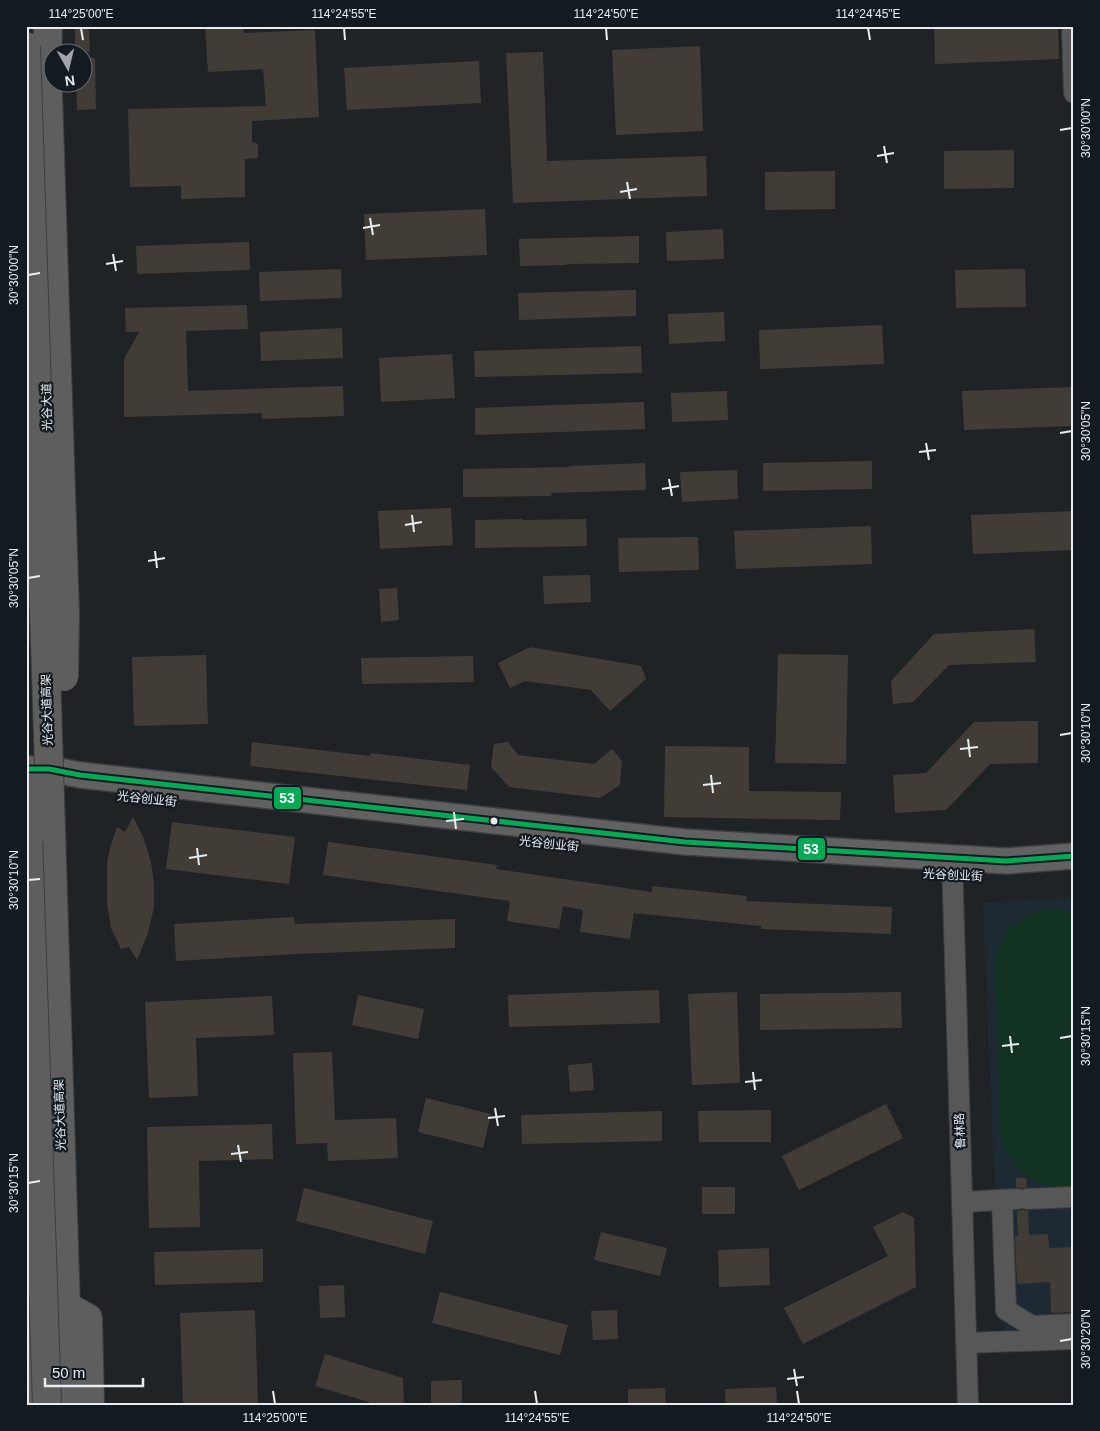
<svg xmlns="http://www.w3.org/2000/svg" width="1100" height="1431" font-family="Arial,'Noto Sans SC',sans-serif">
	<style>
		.built { fill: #1e2a33 }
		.green { fill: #123322 }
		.building { fill: #413d36 }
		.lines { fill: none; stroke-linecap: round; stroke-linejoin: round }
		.minor-casing { stroke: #3d3f42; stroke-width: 22 }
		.major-casing { stroke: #3d3f42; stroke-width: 28 }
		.highway-casing { stroke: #3d3f42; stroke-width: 30 }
		.minor { stroke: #585757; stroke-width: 20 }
		.major { stroke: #616162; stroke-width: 25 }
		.highway { stroke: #5f5e5e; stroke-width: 28 }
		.highway-bridge-casing { stroke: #3d3f42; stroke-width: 30; stroke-linecap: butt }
		.highway-bridge { stroke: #5f5e5e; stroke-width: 28 }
		.bus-1-casing { stroke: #131a20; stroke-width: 9 }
		.bus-1 { stroke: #06aa56; stroke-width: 5 }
		.ticks { fill: none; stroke: #e8edf2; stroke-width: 2 }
		.bus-dot { fill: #e8edf2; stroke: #131a20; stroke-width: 2 }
		.labels { text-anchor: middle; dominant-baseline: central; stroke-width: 4.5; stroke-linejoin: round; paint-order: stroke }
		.street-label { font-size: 12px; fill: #e8edf2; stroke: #131a20 }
		.line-badge { stroke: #131a20; stroke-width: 2 }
		.badge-label { font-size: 14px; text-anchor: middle; font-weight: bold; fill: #fff }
		.neatline { fill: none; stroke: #e8edf2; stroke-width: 2 }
		.ticks-label { font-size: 12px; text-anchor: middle; fill: #e8edf2 }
	</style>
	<rect width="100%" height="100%" fill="#202326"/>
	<path class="built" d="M1074 898V1335L1008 1332 1001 1323 1000 1310 983 902Z"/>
	<path class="green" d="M1048 909H1059L1074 912V1186C1039 1193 1011 1171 1001 1139L995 964C999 932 1017 916 1048 909Z"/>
	<path class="building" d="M75 26H89L90 52H75Z
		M205 26H243L244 33 315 30 319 117 252 121V142L258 144V158L245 159V197L181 199V186L130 187 128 109 266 106 263 69 208 72Z
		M934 26H1058L1059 59 935 64Z
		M700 46 703 131 616 135 612 50Z
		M543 52 547 161 706 156 707 196 513 203 506 53Z
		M82 58H95L96 109 77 110 76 82H82Z
		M479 61 481 103 347 110 344 68Z
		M1014 150V188L944 189V151Z
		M835 171V209L765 210V172Z
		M485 209 487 255 366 260 364 214Z
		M723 229 724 259 667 261 666 232Z
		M639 236V263L567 264V265L520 266 519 239Z
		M249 242 250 270 137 274 136 246Z
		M341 269 342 298 260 301 259 272Z
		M1025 269 1026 307 956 308 955 270Z
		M636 290V316L519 320 518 293Z
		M247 305 248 329 186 331 188 391 343 386 344 416 262 419V413L124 417V359L139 332H126L125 308Z
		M724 312 725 341 669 344 668 314Z
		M882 325 884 364 760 369 759 330Z
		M342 328 343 358 261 361 260 332Z
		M641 346 642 373 475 377 474 351Z
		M452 354 455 398 381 402 379 358Z
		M1074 387V426L964 430 962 391Z
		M727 391 728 420 672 422 671 393Z
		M644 402 645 429 475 435V408Z
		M872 461V489L763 491V463Z
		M645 463 646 490 551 493V496L463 497V469L569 467V466Z
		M737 470 738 499 682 502 680 472Z
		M451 508 453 545 380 549 378 511Z
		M1074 511V550L973 554 971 515Z
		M522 519V520L586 519 587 546 475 548V520Z
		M871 526 872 564 736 569 734 531Z
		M698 537 699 570 619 572 618 538Z
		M590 575 591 602 544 604 543 576Z
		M397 588 399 620 381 622 379 589Z
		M1034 629 1036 662 949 665 913 702 893 704 891 681 934 634Z
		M530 647 641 666 646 679 610 711 591 690 525 681 510 688 498 663Z
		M778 654 848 655 846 764 775 763Z
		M206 655 208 724 134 726 132 657Z
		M473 656 474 682 362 684 361 658Z
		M1038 721V763L990 764 946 810 895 813 893 775 926 773 974 722Z
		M252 742 370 756 371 753 470 765 467 790 250 766Z
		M508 742 518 755 594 764 612 749 622 761 620 785 600 798 509 787 491 767 494 744Z
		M665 746 749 747V791L841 792 840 820 664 817Z
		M133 817 143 837 151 862 154 884V907L148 933 137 960 129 947 121 949 111 928 107 903V862L111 845 117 827 125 832Z
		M172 822 295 837 289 884 166 869Z
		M328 842 497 865 496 869 652 892V886L747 896 746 901 892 907 891 934 761 929V926L634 913 630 939 580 932 583 910 563 906 559 929 507 921 510 901 323 875Z
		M294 917 295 924 455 919V948L296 954 176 961 174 924Z
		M659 990 660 1023 509 1027 508 995Z
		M737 992 740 1083 692 1085 688 994Z
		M901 992 902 1028 760 1030V994Z
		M358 995 424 1009 418 1039 352 1025Z
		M272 996 274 1035 196 1038 198 1096 149 1098 145 1002Z
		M332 1052 335 1120 396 1118 398 1158 328 1161 327 1143 296 1144 293 1053Z
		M592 1063 594 1090 570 1092 568 1065Z
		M426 1098 491 1114 483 1148 418 1132Z
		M886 1104 903 1138 799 1190 782 1156Z
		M771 1110V1142H699L698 1111Z
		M662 1111V1141L522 1144 521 1115Z
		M272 1124 273 1159 199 1161 200 1227 149 1228 147 1127Z
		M1016 1178H1026L1027 1187 1022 1188 1016 1187Z
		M702 1187H735V1214H702Z
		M304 1188 433 1221 425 1254 296 1221Z
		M1022 1210 1028 1211 1029 1235 1048 1234 1049 1248 1074 1247V1312L1051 1313 1050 1282 1017 1284 1015 1236H1018L1017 1211Z
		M903 1212 914 1218 916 1287 803 1344 784 1308 888 1256 873 1227Z
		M601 1232 667 1248 660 1276 594 1260Z
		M769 1248 770 1285 719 1287 718 1250Z
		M263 1249V1282L155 1285 154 1252Z
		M344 1285 345 1317 320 1318 319 1286Z
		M440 1292 568 1325 560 1355 432 1323Z
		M255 1310 258 1405H183L180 1313Z
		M617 1310 618 1339 593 1340 591 1311Z
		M325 1354 403 1378 404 1405H369V1402L315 1386Z
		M462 1380V1405H431V1381Z
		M776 1387 777 1405H726L725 1389Z
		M665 1388 666 1405H628V1389Z"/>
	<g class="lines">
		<g class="minor-casing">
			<path id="minor" d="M1072 26 1074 93
				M952 858 968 1405
				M1027 1199 1074 1197
				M1002 1200 1006 1310 1032 1326 1074 1324
				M962 1202 1017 1199
				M966 1343 1074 1339"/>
		</g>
		<g class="major-casing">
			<path id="major" d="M29 769H49L80 775 685 842 1006 861 1074 856
				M26 1328 29 1405"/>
		</g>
		<g class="highway-casing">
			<path id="highway" d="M48 26 47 63 58 399
				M51 830 69 1405
				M70 1308 88 1318 90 1405"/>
		</g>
		<use href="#minor" class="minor"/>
		<use href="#major" class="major"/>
		<use href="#highway" class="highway"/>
		<g class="highway-bridge-casing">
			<path id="highway-bridge" d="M26 46 51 830
				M58 399 65 614 64 677
				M26 776 47 1405"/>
		</g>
		<use href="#highway-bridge" class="highway-bridge"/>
		<g class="bus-1-casing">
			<path id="bus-1" d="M26 769H49L80 775 685 842 1006 861 1074 856"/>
		</g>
		<use href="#bus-1" class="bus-1"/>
	</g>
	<path class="ticks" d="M81 28 83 40M344 28 345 40M606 28 607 40M868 28 870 40M1060 130 1072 128M884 146 887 163M877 156 894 153M627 182 630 199M620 192 637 189M370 218 373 235M363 228 380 225M113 254 116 271M106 264 123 261M28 275 40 273M1060 433 1072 431M926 443 929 460M919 452 936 450M669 479 672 496M662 489 679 486M412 515 414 532M405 525 422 522M155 551 157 568M148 561 165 558M28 578 40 576M1060 735 1072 733M968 739 970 757M960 749 978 747M711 775 713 793M703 785 721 783M454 812 456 829M446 821 464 819M197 848 199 865M189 858 207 855M28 880 40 879M1010 1036 1012 1053M1060 1038 1072 1036M1002 1046 1019 1044M753 1072 755 1090M745 1082 762 1080M495 1108 498 1126M488 1118 505 1116M238 1145 241 1162M231 1154 248 1152M28 1183 40 1181M1060 1341 1072 1339M794 1369 797 1386M787 1379 804 1377M273 1391 275 1404M535 1391 537 1404M797 1391 799 1404"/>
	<circle class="bus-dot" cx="494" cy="821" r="4.5"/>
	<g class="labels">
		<g class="street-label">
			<text transform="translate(47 407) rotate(-91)">光谷大道</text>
			<text transform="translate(47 710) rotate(-92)">光谷大道高架</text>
			<text transform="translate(147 799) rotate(6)">光谷创业街</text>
			<text transform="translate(549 844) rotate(6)">光谷创业街</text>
			<text transform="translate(953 875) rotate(3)">光谷创业街</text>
			<text transform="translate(60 1115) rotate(-92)">光谷大道高架</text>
			<text transform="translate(960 1131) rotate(-92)">鲁林路</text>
		</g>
	</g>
	<g class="line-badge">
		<rect x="273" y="786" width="29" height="24" rx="5" fill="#06aa56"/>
		<rect x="797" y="837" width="29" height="24" rx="5" fill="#06aa56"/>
	</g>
	<g class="badge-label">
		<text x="287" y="803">53</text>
		<text x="811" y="854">53</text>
	</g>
	<rect width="1100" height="1431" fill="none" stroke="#131a20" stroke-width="55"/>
	<g transform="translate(68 68) rotate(172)"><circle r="24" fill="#131a20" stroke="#686e74"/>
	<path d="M0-4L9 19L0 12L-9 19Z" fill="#a2a6ab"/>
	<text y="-8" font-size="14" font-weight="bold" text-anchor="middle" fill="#e8edf2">N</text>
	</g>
	<path d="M45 1378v8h98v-8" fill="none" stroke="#e8edf2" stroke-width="2.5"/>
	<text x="52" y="1378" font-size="15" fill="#e8edf2" stroke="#131a20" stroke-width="4" paint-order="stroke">50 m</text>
	<rect x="28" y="28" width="1044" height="1376" class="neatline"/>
	<g class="ticks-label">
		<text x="81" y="18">114°25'00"E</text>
		<text x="344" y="18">114°24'55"E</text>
		<text x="606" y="18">114°24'50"E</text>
		<text x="868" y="18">114°24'45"E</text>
		<text transform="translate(1086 128) rotate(-90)" y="4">30°30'00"N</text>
		<text transform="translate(14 275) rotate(-90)" y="4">30°30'00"N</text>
		<text transform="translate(1086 431) rotate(-90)" y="4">30°30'05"N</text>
		<text transform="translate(14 578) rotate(-90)" y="4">30°30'05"N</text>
		<text transform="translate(1086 733) rotate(-90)" y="4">30°30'10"N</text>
		<text transform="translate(14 880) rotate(-90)" y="4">30°30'10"N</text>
		<text transform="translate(1086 1036) rotate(-90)" y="4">30°30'15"N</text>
		<text transform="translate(14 1183) rotate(-90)" y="4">30°30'15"N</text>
		<text transform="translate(1086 1339) rotate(-90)" y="4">30°30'20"N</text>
		<text x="275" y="1422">114°25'00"E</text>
		<text x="537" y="1422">114°24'55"E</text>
		<text x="799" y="1422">114°24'50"E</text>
	</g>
</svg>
